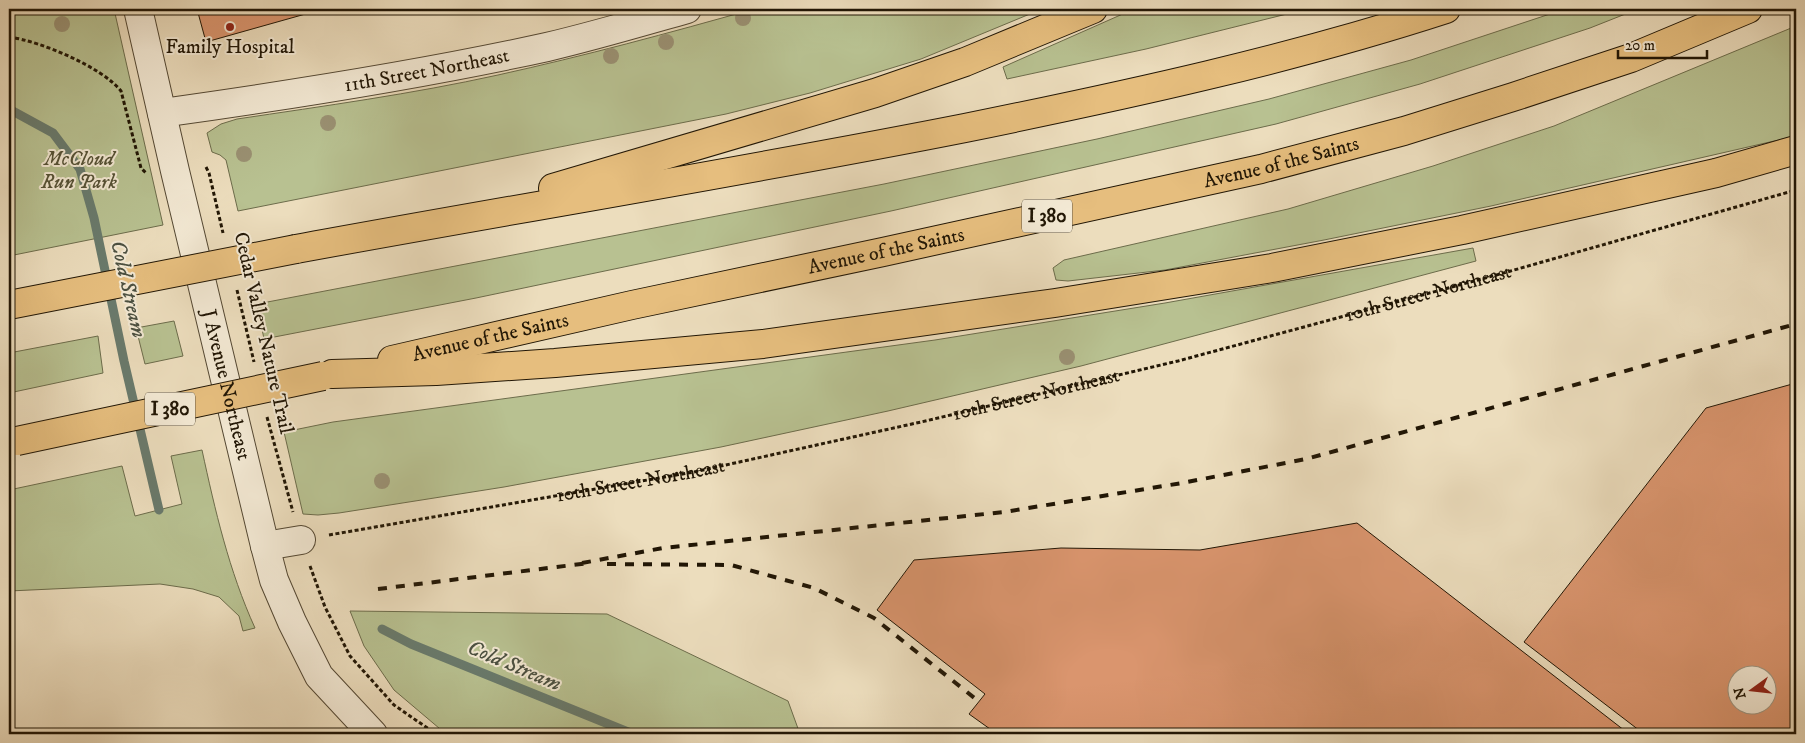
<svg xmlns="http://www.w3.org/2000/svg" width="1805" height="743" font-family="'IM FELL DW Pica',serif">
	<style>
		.green { fill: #b8c191; stroke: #6c6c4b }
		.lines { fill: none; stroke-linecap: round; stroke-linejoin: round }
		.stream { stroke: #697a6c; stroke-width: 9 }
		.building { fill: #da956e; stroke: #211605; fill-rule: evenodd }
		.minor-casing { stroke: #544833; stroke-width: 30 }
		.highway-casing { stroke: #211605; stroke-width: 30 }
		.path { stroke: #211605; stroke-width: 3; stroke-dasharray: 4 2.5; stroke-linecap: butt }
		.minor { stroke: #f3e9d4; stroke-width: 28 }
		.highway { stroke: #e6be7e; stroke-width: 28 }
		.rail { stroke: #211605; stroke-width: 4; stroke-dasharray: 9 9; stroke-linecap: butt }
		.highway-bridge-casing { stroke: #211605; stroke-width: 30; stroke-linecap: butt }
		.highway-bridge { stroke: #e6be7e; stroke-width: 28 }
		.tree { fill: #9a9173 }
		.poi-dot { fill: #8f2418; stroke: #f3e9d4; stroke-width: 2 }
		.labels { text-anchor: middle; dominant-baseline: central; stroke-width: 4; stroke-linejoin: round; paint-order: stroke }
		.shield { fill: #f3e9d4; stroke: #605543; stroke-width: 1 }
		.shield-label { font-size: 19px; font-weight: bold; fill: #211605 }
		.poi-label { font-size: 20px; fill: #211605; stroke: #f3e9d4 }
		.street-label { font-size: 20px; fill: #211605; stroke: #f3e9d4 }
		.park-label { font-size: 20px; font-style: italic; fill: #565236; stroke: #f3e9d4 }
		.water-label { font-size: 21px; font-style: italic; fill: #4b5041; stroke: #f3e9d4 }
	</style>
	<rect width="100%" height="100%" fill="#ecddbd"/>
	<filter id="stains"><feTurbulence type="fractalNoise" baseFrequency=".004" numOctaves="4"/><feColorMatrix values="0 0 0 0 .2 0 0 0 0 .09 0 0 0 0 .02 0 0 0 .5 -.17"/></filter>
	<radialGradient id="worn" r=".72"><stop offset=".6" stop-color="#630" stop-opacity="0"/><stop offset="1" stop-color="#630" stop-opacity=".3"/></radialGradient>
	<path class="green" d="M9 9H114L163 225 9 256Z
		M754 9H1042L921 59 810 93 726 114 238 211 226 160 220 155 212 152 207 133 221 124 237 119C324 106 412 94 498 75 584 56 669 33 754 9Z
		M1134 9H1307L1146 49 1007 79 1003 67Z
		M1565 9H1638L1590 28 1420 84 1276 124 891 211 476 298 264 339 257 304 884 184 1097 139 1269 99 1411 60Z
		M1796 26V136L1491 206 1324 240 1165 270 1068 281 1056 280 1053 268 1064 260 1288 209 1433 166 1554 126Z
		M1473 248 1476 261 1081 366 888 411 721 447 504 487 339 513 318 515 303 514 284 432 333 422 935 340 1165 303Z
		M174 321 183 356 145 364 136 328Z
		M98 336 103 373 9 393V353Z
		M202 450C215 510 229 571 255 628L243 631 239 616 219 597 193 589 160 584 9 591V490L122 466 135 516 182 504 171 456Z
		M350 611 607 614 788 701 800 734H446L394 690 364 646Z"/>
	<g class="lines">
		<path class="stream" d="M9 109 53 133 80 169 94 218 124 361 159 510
			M382 629 411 644 633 734"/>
	</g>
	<path class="building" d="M197 9H308L309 13 206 42Z
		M1796 383V734H1644L1524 642 1706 408ZM1738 676H1768V706H1738Z
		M1357 523 1629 734H997L969 714 985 694 877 610 914 560 1061 548 1200 550Z"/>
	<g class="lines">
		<g class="minor-casing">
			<g id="minor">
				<path id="s2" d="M138 9 175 171 265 546 274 580 292 622 319 676 373 734"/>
				<path id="s3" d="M162 113C291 95 420 75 547 47 594 36 641 22 687 9"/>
				<path d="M265 546 301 540"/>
			</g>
		</g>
		<g class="highway-casing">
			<g id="highway">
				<path d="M553 188 875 93 965 62 1093 9"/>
				<path d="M296 249C519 208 742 172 965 128 1127 95 1289 60 1446 9"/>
				<path id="s4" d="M392 360 632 305 883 252 1261 169 1404 131 1513 97 1631 58 1748 9"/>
				<path d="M332 374 436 371 555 363 763 344 1055 303 1272 268 1462 230 1716 173 1796 150"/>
			</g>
		</g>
		<g class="path">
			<path d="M9 37C40 41 102 67 121 91L141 168 146 173"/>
			<path d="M206 167 209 173 223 233"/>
			<path d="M237 290 254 362"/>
			<path d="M267 417 293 512"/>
			<path id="s1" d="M329 535 694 472 921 422 1178 361 1500 274 1796 190"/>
			<path d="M310 566 325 607 350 656 394 705 436 734"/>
		</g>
		<use href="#minor" class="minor"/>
		<use href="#highway" class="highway"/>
		<path class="rail" d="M582 563 663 548 1004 512 1182 483 1306 459 1796 324
			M607 564 731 565 814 588 874 618 977 700
			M378 589 589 563"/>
		<g class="highway-bridge-casing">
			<path id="highway-bridge" d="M9 305 296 249
				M17 441 323 376"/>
		</g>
		<use href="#highway-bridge" class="highway-bridge"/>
	</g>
	<g class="tree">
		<circle cx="743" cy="18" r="8"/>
		<circle cx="62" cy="24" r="8"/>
		<circle cx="666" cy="42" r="8"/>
		<circle cx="611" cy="56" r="8"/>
		<circle cx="328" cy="123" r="8"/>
		<circle cx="244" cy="154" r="8"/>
		<circle cx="1067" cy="357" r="8"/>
		<circle cx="382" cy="481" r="8"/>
	</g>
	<circle class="poi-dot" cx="230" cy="27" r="5"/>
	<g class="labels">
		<g class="shield">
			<rect x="1022" y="199.5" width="50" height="33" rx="4"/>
			<rect x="145" y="392.5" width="50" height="33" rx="4"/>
		</g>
		<g class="shield-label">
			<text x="1047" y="216">I 380</text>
			<text x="170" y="409">I 380</text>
		</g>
		<g class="poi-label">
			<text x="230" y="47">Family Hospital</text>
		</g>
		<g class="street-label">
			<text stroke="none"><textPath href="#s3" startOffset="268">11th Street Northeast</textPath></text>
			<text stroke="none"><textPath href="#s4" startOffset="911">Avenue of the Saints</textPath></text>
			<text stroke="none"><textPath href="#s4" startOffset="506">Avenue of the Saints</textPath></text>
			<text stroke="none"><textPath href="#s1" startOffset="1126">10th Street Northeast</textPath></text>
			<text transform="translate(263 333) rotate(77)">Cedar Valley Nature Trail</text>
			<text stroke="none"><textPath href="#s4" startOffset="101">Avenue of the Saints</textPath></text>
			<text stroke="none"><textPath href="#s2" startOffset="386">J Avenue Northeast</textPath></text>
			<text stroke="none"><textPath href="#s1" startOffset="721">10th Street Northeast</textPath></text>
			<text stroke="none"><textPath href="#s1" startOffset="316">10th Street Northeast</textPath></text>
		</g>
		<g class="park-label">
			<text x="79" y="159">McCloud<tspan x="79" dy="23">Run Park</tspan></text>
		</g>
		<g class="water-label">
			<text transform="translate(128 289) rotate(77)">Cold Stream</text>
			<text transform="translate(514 666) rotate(23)">Cold Stream</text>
		</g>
	</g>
	<rect width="1805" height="743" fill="none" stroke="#ecddbd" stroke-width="30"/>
	<rect x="10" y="10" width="1785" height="723" fill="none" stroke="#211605" stroke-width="2.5"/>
	<rect x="15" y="15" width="1775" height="713" fill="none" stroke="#211605"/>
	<g transform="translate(1752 690) rotate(255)"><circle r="24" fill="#f3e9d4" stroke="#9f9581"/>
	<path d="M0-4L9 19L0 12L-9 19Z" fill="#8f2418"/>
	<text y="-8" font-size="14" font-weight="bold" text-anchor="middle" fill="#211605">N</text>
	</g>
	<path d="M1618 50v8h89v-8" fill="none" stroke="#211605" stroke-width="2.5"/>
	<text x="1625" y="50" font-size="15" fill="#211605" stroke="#f3e9d4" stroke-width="4" paint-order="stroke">20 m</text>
	<rect width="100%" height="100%" filter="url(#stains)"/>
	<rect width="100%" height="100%" fill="url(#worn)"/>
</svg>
